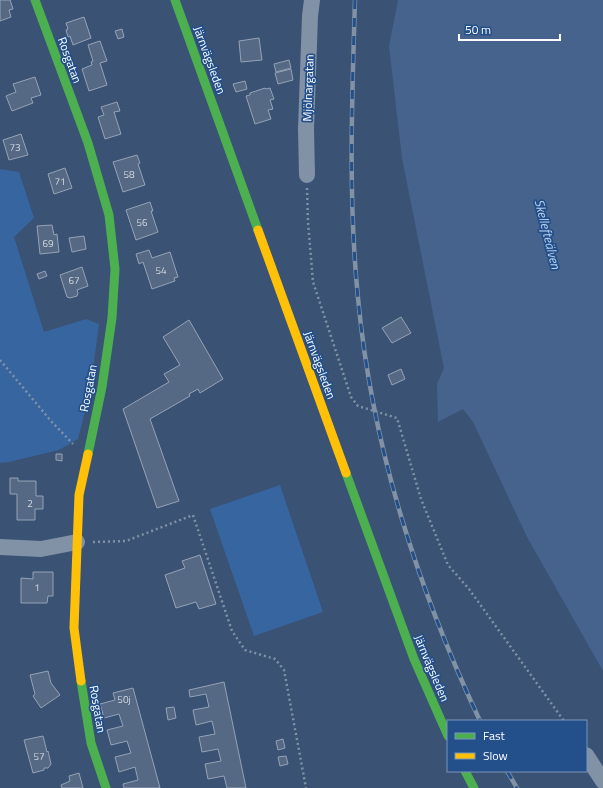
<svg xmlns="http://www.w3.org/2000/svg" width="603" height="788" font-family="'Titillium Web',sans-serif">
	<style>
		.green { fill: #3765a0 }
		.water { fill: #45638c }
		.building { fill: #566984; stroke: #95a3b6 }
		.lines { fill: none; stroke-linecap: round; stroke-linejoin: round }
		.path { stroke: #8192a7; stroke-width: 2.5; stroke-dasharray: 2 3; stroke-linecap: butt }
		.street { stroke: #8192a7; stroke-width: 16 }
		.fast { stroke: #4caf50; stroke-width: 9 }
		.slow { stroke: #ffc107; stroke-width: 9 }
		.rail-casing { stroke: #8192a6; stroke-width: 4.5 }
		.rail { stroke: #234f8a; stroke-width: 3; stroke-dasharray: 9; stroke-linecap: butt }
		.labels { text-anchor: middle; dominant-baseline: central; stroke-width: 3.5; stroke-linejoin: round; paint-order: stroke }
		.number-label { font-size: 10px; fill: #d5dae0 }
		.street-label { font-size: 12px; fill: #fff; stroke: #234f8a }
		.water-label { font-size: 13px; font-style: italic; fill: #bbd3f1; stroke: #234f8a }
	</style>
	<rect width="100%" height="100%" fill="#3a5273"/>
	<path class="green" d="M0 169 19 172 34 218 14 237 44 332 86 319 99 324 90 392 78 439 59 450 9 462 0 463Z
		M280 485 323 612 254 636 210 509Z"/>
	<path class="water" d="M398 0H603V671L527 537 473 422 463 409 438 422 437 384 444 368 402 158 389 46Z"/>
	<path class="building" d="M0 0H10L13 9 9 10 11 17 0 21Z
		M84 17 91 38 73 45 70 36 68 37 66 30 68 29 66 23Z
		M122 29 124 37 118 39 115 31Z
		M259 38 262 60 241 62 239 41Z
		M100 41 107 61 100 63 107 85 89 91 82 69 92 65 91 62 93 61 88 45Z
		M289 60 291 68 276 72 274 64Z
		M291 69 293 80 278 84 275 73Z
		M35 77 41 95 31 98 33 103 12 111 6 96 16 92 13 84Z
		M245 81 247 89 236 92 233 84Z
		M265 88 266 89 270 88 274 99 270 100 273 109 268 110 271 119 255 124 246 96 250 95V93Z
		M117 102 120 111 114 112 121 134 105 139 98 117 104 115 101 107Z
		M21 134 28 155 9 160 3 140Z
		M137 155 140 163 138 164 145 185 123 192 113 162Z
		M65 168 72 188 54 194 48 174Z
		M150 202 153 211H151L158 232 136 240 126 210Z
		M52 225 54 235 57 234 59 252 40 254 37 226Z
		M84 236 86 249 72 252 69 238Z
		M149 250 152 258 170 252 178 277 174 278 175 281 152 289 143 262 139 264 136 254Z
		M82 267 88 286 77 290 78 293 77 296 70 298 67 297 60 275Z
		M45 271 47 276 39 279 37 274Z
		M401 317 411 333 392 343 382 328Z
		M189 320 223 379 200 393 198 389 189 394 190 396 150 419 179 501 157 508 123 409 169 382 164 374 180 365 163 337Z
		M401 369 405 379 392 385 388 375Z
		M56 454H62V461L56 460Z
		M10 478H18V481H36V496H43V509H35V520H17V494H10Z
		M200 555 216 604 199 609 196 602 176 608 165 575 185 568 182 561Z
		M33 572H53V596H48L47 603H21V578L33 579Z
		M48 671 51 683 60 695 41 708 33 696 35 694 30 675Z
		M224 682 246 788H227L224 776 208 779 205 764 221 761 218 749 202 752 199 737 215 734 212 721 196 725 193 710 209 707 206 694 190 697 189 690Z
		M133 688 160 788H124L123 784 138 780 135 767 119 772 115 757 131 753 127 741 111 745 107 730 123 726 119 714 104 718 100 704 115 700 113 693Z
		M174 707 176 718 168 720 166 708Z
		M43 736 47 752 48 751 51 764 48 768H44V770L33 773 24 740Z
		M283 739 285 748 278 750 276 741Z
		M286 756 288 764 280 766 278 757Z
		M79 773 83 788H62L61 785 70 781 69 776Z"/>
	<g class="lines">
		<path class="path" d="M307 188 308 222 313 282 351 397 358 406 397 418 421 499 448 565 469 589 564 721
			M0 360 51 421 73 444
			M93 542 126 541 193 515 232 631 245 650 275 659 284 670 306 788"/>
		<path class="street" d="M307 175 306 129 310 16 312 0
			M0 547 41 549 77 542
			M586 755 603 781"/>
		<path class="fast" d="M35 0 88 143 109 215 115 269 112 318 102 387 88 454
			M175 0 258 230
			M346 473 414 659 448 736
			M81 681 91 743 106 788
			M465 771 474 788"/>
		<path class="slow" d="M258 230 346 473
			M81 681 74 628 79 495 88 454"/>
		<g class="rail-casing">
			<path id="rail" d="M355 0C352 99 348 199 358 298 372 447 417 586 480 721
				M507 771 517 788"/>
		</g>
		<use href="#rail" class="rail"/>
	</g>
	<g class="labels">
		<g class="number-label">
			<text x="15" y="147">73</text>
			<text x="129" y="174">58</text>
			<text x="60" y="181">71</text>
			<text x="142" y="222">56</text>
			<text x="48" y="243">69</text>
			<text x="161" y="270">54</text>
			<text x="74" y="280">67</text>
			<text x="30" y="503">2</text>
			<text x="37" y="587">1</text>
			<text x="124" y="699">50j</text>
			<text x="39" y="756">57</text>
		</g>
		<g class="street-label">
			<text transform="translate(70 60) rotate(70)">Rosgatan</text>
			<text transform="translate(210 60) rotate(70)">Järnvägsleden</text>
			<text transform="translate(308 88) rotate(-88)">Mjölnargatan</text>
			<text transform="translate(320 365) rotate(70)">Järnvägsleden</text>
			<text transform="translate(88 388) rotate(-79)">Rosgatan</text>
			<text transform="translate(432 668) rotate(67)">Järnvägsleden</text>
			<text transform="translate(98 709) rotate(80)">Rosgatan</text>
		</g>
		<g class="water-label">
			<text transform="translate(548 234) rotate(76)">Skellefteälven</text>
		</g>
	</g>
	<rect x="447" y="720" width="140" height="52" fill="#234f8a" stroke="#7b95b9"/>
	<rect x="455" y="733" width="20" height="6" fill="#4caf50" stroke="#7b95b9"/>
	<text x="483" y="740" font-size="12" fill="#ffffff">Fast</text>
	<rect x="455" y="753" width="20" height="6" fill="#ffc107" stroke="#7b95b9"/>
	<text x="483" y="760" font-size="12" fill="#ffffff">Slow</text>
	<path d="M459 34v6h101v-6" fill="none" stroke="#ffffff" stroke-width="2"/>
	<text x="465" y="34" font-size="12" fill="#ffffff" stroke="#234f8a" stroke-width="3" paint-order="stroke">50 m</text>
</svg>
